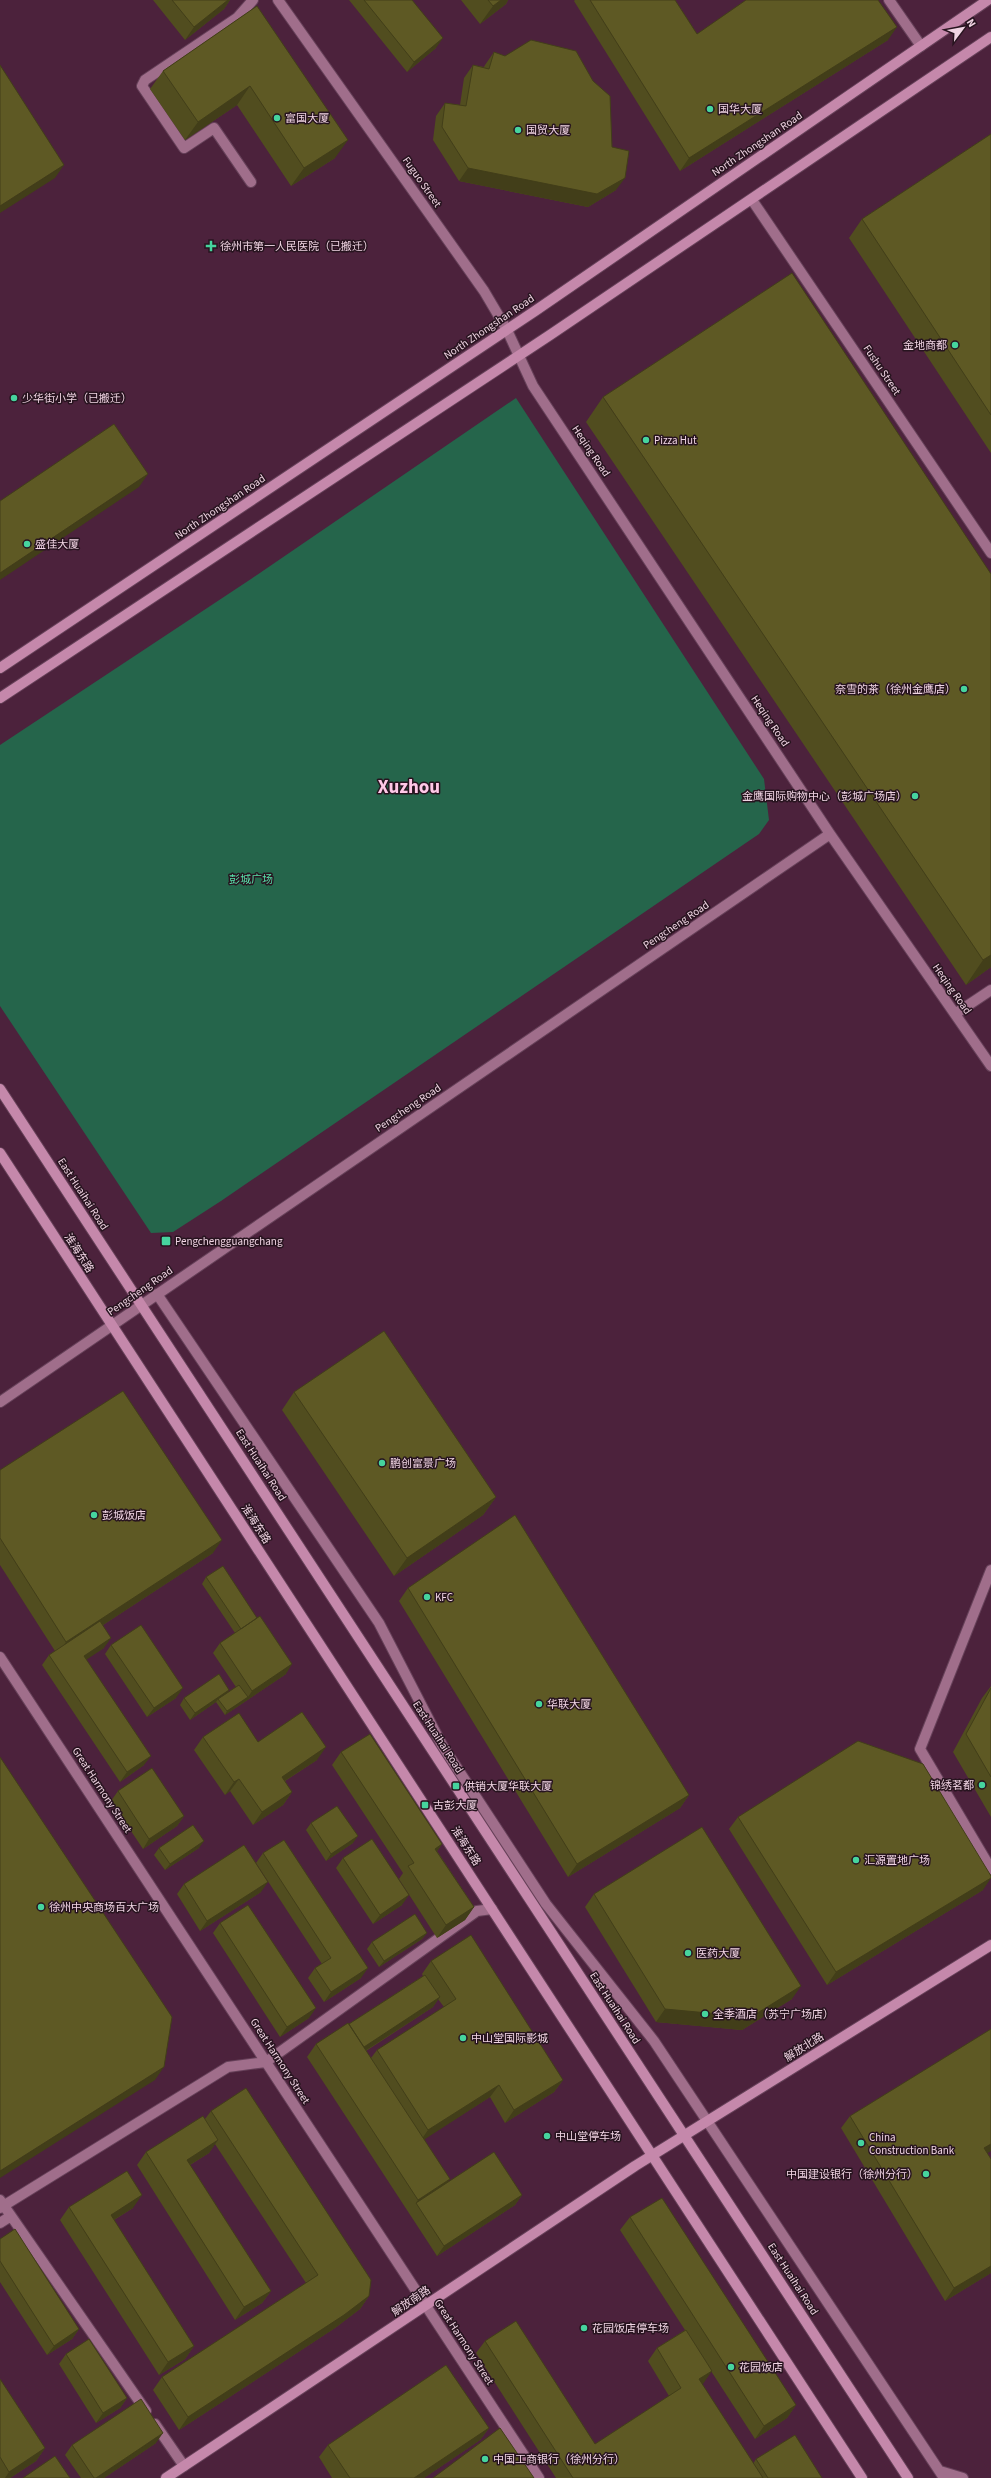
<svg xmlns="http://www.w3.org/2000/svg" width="991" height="2478" font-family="'Source Sans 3','Noto Sans SC',sans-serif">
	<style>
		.green { fill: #25654b }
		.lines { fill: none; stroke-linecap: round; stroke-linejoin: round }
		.minor-casing { stroke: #664159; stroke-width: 12 }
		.major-casing { stroke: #664159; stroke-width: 12 }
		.minor { stroke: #a06e8b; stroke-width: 10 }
		.major { stroke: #c588ab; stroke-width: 10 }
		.wall { fill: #514d1f; fill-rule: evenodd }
		.shaded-wall { fill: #423e19 }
		.building { fill: #5e5924; stroke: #423e19 }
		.poi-dot { fill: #46d49e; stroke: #27141f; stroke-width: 1.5 }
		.labels { text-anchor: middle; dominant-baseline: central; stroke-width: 3; stroke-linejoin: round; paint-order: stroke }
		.poi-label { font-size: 11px; fill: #f0d4e3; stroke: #27141f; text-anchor: start }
		.street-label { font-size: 11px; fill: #f0d4e3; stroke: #27141f }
		.park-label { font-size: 11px; fill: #59e0aa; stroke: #27141f }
		.town-label { font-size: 19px; font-weight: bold; fill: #ffc8e7; stroke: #27141f }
	</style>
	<rect width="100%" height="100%" fill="#4c223c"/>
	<path class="green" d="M516 398 764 779 769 820 759 834 221 1201 173 1232 151 1233 0 1006V745L251 579Z"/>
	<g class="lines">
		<g class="minor-casing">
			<path id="minor" d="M278 0 484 291 507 330 533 386 830 834 991 1066
				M889 0 921 46
				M251 182 214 128 184 148 142 86 145 80 237 18 253 0
				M752 200 991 553
				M955 1014 991 990
				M157 1294 379 1623 442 1745 546 1904 654 2041 944 2478
				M0 1402 830 834
				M991 1570 920 1749 991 1869
				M0 1657 539 2478
				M0 2200 146 2411
				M0 2208 228 2067 266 2062 477 1911 492 1909
				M0 2223 11 2216
				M155 2424 184 2466
				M940 2471 963 2478"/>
		</g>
		<g class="major-casing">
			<path id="major" d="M0 668 535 311 988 0
				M0 698 550 335 991 37
				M0 1089 908 2478
				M0 1153 862 2478
				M166 2478 635 2166 991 1945"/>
		</g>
		<use href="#minor" class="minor"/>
		<use href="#major" class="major"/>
	</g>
	<path class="wall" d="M153 0H230L224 9 185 40Z
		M349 0H412L436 48 407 72Z
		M461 0H508L506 4 480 24Z
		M575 0H675L697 34 888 40 680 171 574 1Z
		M257 6 335 158 291 186 237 105 185 140 150 89 163 71Z
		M494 52 612 147 616 190 588 207 459 181 433 140 436 116 445 103 460 105 464 78 473 65 484 67 485 65Z
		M991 134V453L849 238 862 219Z
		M603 397 991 967 966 985 586 422Z
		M294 1392 496 1497 483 1515 394 1576 282 1410Z
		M0 1470 213 1553 103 1625 104 1648 86 1659 144 1765 120 1782 42 1665 49 1655 55 1651 0 1565Z
		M206 1577 286 1674 225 1715 216 1702 190 1720 180 1705 184 1698 229 1690 227 1693 236 1687 213 1653 220 1643 235 1633 202 1584Z
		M408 1588 689 1795 680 1808 568 1877 399 1601Z
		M111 1645 176 1698 147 1717 105 1654Z
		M991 1686V1817L953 1752 982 1698Z
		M203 1737 258 1742 317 1760 285 1781 292 1792 283 1805 253 1825 230 1791 225 1795 194 1750Z
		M341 1752 442 1844 437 1851 474 1907 465 1920 437 1938 399 1879 403 1873 332 1765Z
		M118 1791 184 1816 177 1826 143 1849 111 1801Z
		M738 1817 983 1890 827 1985 729 1829Z
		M311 1823 353 1843 326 1861 306 1830Z
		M159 1848H199L165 1870 154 1855Z
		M263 1853 361 1978 324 2002 308 1978 315 1968 322 1964 256 1863Z
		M343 1858 402 1905 373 1924 336 1868Z
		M184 1884 261 1892 200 1931 177 1894Z
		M594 1894 792 1999 742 2030 656 2022 585 1907Z
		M220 1923 309 2018 280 2037 213 1933Z
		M427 1933 422 1939 379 1967 367 1949 372 1942Z
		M431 1961 563 2080 554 2092 505 2123 490 2097 424 2139 448 2182 522 2195 515 2205 437 2256 307 2057 316 2044 349 2024 423 1976 422 1974ZM438 1999 444 2007 377 2050 371 2058 366 2051 433 2007Z
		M211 2111 369 2296 360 2309 335 2328 179 2430 153 2390 162 2377 306 2283 215 2144 209 2153 190 2165 271 2291 262 2303 235 2320 137 2165 146 2152 205 2119Z
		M850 2116 988 2153 991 2273 945 2301 841 2128Z
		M69 2207 133 2208 114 2220 194 2346 185 2359 159 2375 60 2220Z
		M630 2217 796 2405 787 2418 755 2439 711 2371 702 2384 753 2464 756 2459 822 2478H556L476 2353 485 2341 595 2444 669 2396 648 2361 657 2348 685 2330 620 2230Z
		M0 2239 79 2329 72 2339 47 2355 0 2282Z
		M66 2354 127 2398 120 2408 96 2423 59 2364Z
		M0 2379 45 2448 36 2461 10 2478H0Z
		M489 2428 480 2440 424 2478H332L319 2457 328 2445Z
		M156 2443 104 2478H81L65 2455 72 2445Z"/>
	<path class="shaded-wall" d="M228 0H230L224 9 185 40 194 27Z
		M501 0H508L506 4 480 24 493 6Z
		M897 27 888 40 680 171 689 158Z
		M443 38 436 48 407 72 414 62Z
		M250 86 237 105 185 140 198 122Z
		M348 140 335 158 291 186 304 168Z
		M64 165 55 178 0 213V206Z
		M468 168 625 178 616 190 588 207 459 181Z
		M148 474 139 487 0 580V573Z
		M991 955V967L966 985 983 960Z
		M496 1497 483 1515 394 1576 407 1558Z
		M222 1540 213 1553 57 1655 66 1642Z
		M111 1638 104 1648 77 1666 84 1656Z
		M292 1664 286 1674 225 1715 227 1711 248 1697 252 1691Z
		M183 1688 176 1698 147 1717 154 1708Z
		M229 1690 225 1696 218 1699 216 1702 190 1720 195 1713Z
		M326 1747 317 1760 272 1789 282 1777Z
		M151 1756 144 1765 120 1782 127 1772Z
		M239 1779 230 1791 225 1795 234 1782Z
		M292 1792 283 1805 253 1825 262 1812Z
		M689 1795 680 1808 568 1877 577 1864Z
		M184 1816 177 1826 143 1849 149 1839Z
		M358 1836 353 1843 326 1861 331 1854Z
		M204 1841 199 1848 165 1870 170 1864Z
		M442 1844 433 1857 435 1849Z
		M991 1878 983 1890 827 1985 836 1972Z
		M268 1882 261 1892 200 1931 207 1921Z
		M409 1895 402 1905 373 1924 380 1915Z
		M474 1907 465 1920 437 1938 446 1925Z
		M427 1933 422 1939 379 1967 384 1961Z
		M368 1968 361 1978 324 2002 331 1992Z
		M801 1986 792 1999 742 2030 656 2022 665 2009Z
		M440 1997 433 2007 354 2058 361 2049Z
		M316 2008 309 2018 280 2037 287 2027Z
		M164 2067 155 2080 0 2178V2171Z
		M563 2080 554 2092 505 2123 514 2110Z
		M499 2085 490 2097 419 2143 428 2130Z
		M218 2140 209 2153 178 2172 187 2160Z
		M991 2144V2151L975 2161 984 2148Z
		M450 2179 441 2192 416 2203 418 2200Z
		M142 2195 133 2208 102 2227 111 2215Z
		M522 2195 515 2205 437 2256 444 2246Z
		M991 2266V2273L945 2301 954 2288Z
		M271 2291 262 2303 235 2320 244 2307Z
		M369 2296 360 2309 335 2328 179 2430 188 2417Z
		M79 2329 72 2339 47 2355 54 2346Z
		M194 2346 185 2359 159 2375 168 2362Z
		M712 2371 703 2384 690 2392 699 2379Z
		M127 2398 120 2408 96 2423 103 2413Z
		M796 2405 787 2418 755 2439 764 2426Z
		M489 2428 480 2440 424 2478H414Z
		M163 2433 156 2443 104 2478H96Z
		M45 2448 36 2461 10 2478H5L9 2472Z"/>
	<path class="building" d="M172 0H228L194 27Z
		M364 0H412L443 38 414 62Z
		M488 0H501L493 6Z
		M590 0H675L697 34 746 0H878L897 27 689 158Z
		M257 6 348 140 304 168 250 86 198 122 163 71Z
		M531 40 576 51 593 81 610 96 612 147 629 151 625 178 597 194 468 168 442 127 445 103 466 106 473 65 489 69 494 52 505 56Z
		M0 65 64 165 0 206Z
		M991 134V415L862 219Z
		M792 273 991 574V955L983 960 603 397Z
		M114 424 148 474 0 573V501Z
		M384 1331 496 1497 407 1558 294 1392Z
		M123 1391 222 1540 66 1642 0 1538V1470Z
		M515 1515 689 1795 577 1864 408 1588Z
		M223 1566 257 1618 241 1629 206 1577Z
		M260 1616 292 1664 252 1691 220 1643Z
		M100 1621 111 1638 84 1656 151 1756 127 1772 49 1655Z
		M141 1625 183 1688 154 1708 111 1645Z
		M219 1674 229 1690 195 1713 184 1698Z
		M239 1685 248 1697 227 1711 218 1699Z
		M991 1688V1777L966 1734Z
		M302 1712 326 1747 282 1777 292 1792 262 1812 239 1779 234 1782 203 1737 239 1713 258 1742Z
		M370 1734 442 1844 435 1849 474 1907 446 1925 408 1866 414 1863 341 1752Z
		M858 1741 923 1764 991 1876V1878L836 1972 738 1817Z
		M0 1757 172 2017 164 2067 0 2171Z
		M152 1768 184 1816 149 1839 118 1791Z
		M337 1806 358 1836 331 1854 311 1823Z
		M193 1825 204 1841 170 1864 159 1848Z
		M702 1827 801 1986 751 2017 665 2009 594 1894Z
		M372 1839 409 1895 380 1915 343 1858Z
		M284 1840 368 1968 331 1992 315 1968 331 1958 263 1853Z
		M244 1845 268 1882 207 1921 184 1884Z
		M248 1905 316 2008 287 2027 220 1923Z
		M415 1914 427 1933 384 1961 372 1942Z
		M471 1935 563 2080 514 2110 499 2085 428 2130 377 2050 456 1999 431 1961Z
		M425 1975 440 1997 364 2047 349 2024Z
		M348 2023 450 2179 418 2200 316 2044Z
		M991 2029V2144L984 2148 991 2159V2266L954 2288 850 2116Z
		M246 2088 371 2280 369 2296 344 2315 188 2417 162 2377 318 2275 211 2111Z
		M203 2116 218 2140 187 2160 271 2291 244 2307 146 2152Z
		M494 2152 522 2195 444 2246 416 2203Z
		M127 2171 142 2195 111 2215 194 2346 168 2362 69 2207Z
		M662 2198 796 2405 764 2426 630 2217Z
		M15 2229 79 2329 54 2346 0 2261V2239Z
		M516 2321 595 2444 681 2388 657 2348 686 2330 712 2371 699 2379 763 2478H573L485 2341Z
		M89 2339 127 2398 103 2413 66 2354Z
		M446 2365 489 2428 414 2478H350L328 2445Z
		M0 2379 45 2448 9 2472 0 2457Z
		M141 2399 163 2433 96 2478H94L72 2445Z
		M500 2428 534 2478H433Z
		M795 2435 822 2478H768L756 2459Z
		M55 2456 70 2478H23Z"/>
	<g class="poi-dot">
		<circle cx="710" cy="109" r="4"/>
		<circle cx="277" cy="118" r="4"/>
		<circle cx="518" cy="130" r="4"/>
		<path d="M209 240h4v4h4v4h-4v4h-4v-4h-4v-4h4z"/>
		<circle cx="955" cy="345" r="4"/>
		<circle cx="14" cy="398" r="4"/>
		<circle cx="646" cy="440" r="4"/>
		<circle cx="27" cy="544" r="4"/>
		<circle cx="964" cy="689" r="4"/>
		<circle cx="915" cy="796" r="4"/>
		<rect x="161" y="1236" width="10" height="10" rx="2"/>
		<circle cx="382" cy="1463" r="4"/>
		<circle cx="94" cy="1515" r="4"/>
		<circle cx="427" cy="1597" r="4"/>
		<circle cx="539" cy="1704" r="4"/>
		<circle cx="982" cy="1785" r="4"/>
		<rect x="452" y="1782" width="8" height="8" rx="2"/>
		<rect x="421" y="1801" width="8" height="8" rx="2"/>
		<circle cx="856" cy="1860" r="4"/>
		<circle cx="41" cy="1907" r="4"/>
		<circle cx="688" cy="1953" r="4"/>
		<circle cx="705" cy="2014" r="4"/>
		<circle cx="463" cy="2038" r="4"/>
		<circle cx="547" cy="2136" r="4"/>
		<circle cx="861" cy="2143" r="4"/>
		<circle cx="926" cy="2174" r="4"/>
		<circle cx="584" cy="2328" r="4"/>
		<circle cx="731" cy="2367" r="4"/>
		<circle cx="485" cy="2459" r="4"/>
	</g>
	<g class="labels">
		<g class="poi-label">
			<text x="718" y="109">国华大厦</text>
			<text x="285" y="118">富国大厦</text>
			<text x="526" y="130">国贸大厦</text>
			<text x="220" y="246">徐州市第一人民医院（已搬迁）</text>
			<text x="947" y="345" text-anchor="end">金地商都</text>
			<text x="22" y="398">少华街小学（已搬迁）</text>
			<text x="654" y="440">Pizza Hut</text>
			<text x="35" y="544">盛佳大厦</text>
			<text x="956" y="689" text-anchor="end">奈雪的茶（徐州金鹰店）</text>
			<text x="907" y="796" text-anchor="end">金鹰国际购物中心（彭城广场店）</text>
			<text x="175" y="1241">Pengchengguangchang</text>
			<text x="390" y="1463">鹏创富景广场</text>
			<text x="102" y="1515">彭城饭店</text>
			<text x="435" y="1597">KFC</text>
			<text x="547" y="1704">华联大厦</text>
			<text x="974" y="1785" text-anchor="end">锦绣茗都</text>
			<text x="464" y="1786">供销大厦华联大厦</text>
			<text x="433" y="1805">古彭大厦</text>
			<text x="864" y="1860">汇源置地广场</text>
			<text x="49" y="1907">徐州中央商场百大广场</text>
			<text x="696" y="1953">医药大厦</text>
			<text x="713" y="2014">全季酒店（苏宁广场店）</text>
			<text x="471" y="2038">中山堂国际影城</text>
			<text x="555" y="2136">中山堂停车场</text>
			<text x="869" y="2137">China<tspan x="869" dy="13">Construction Bank</tspan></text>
			<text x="918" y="2174" text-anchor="end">中国建设银行（徐州分行）</text>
			<text x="592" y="2328">花园饭店停车场</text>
			<text x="739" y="2367">花园饭店</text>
			<text x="493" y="2459">中国工商银行（徐州分行）</text>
		</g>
		<g class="street-label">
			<text transform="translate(757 144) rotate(-34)">North Zhongshan Road</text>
			<text transform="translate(422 182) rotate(55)">Fuguo Street</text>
			<text transform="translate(489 327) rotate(-34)">North Zhongshan Road</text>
			<text transform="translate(882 370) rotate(56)">Fushu Street</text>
			<text transform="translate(591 451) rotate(56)">Heqing Road</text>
			<text transform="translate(220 507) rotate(-34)">North Zhongshan Road</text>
			<text transform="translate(770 721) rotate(56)">Heqing Road</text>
			<text transform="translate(676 925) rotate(-34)">Pengcheng Road</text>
			<text transform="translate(952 989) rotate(55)">Heqing Road</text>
			<text transform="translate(408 1108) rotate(-34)">Pengcheng Road</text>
			<text transform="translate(83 1194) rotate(57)">East Huaihai Road</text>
			<text transform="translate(79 1253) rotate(57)">淮海东路</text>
			<text transform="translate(140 1291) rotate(-35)">Pengcheng Road</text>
			<text transform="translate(261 1465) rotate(57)">East Huaihai Road</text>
			<text transform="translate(256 1524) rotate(57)">淮海东路</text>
			<text transform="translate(438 1737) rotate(57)">East Huaihai Road</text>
			<text transform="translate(102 1790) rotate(57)">Great Harmony Street</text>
			<text transform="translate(466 1846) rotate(57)">淮海东路</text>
			<text transform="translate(615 2008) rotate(57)">East Huaihai Road</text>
			<text transform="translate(804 2047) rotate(-32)">解放北路</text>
			<text transform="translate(280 2061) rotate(57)">Great Harmony Street</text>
			<text transform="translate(793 2279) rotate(57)">East Huaihai Road</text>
			<text transform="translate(411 2301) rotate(-34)">解放南路</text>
			<text transform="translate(464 2342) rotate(57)">Great Harmony Street</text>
		</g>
		<g class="park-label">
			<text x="251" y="879">彭城广场</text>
		</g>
		<g class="town-label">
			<text x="409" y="787">Xuzhou</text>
		</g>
	</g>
	<g transform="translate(963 28) rotate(58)" stroke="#27141f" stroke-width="3" paint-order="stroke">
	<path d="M0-3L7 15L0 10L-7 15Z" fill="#f0d4e3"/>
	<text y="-6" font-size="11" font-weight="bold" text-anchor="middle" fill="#f0d4e3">N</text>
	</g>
</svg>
